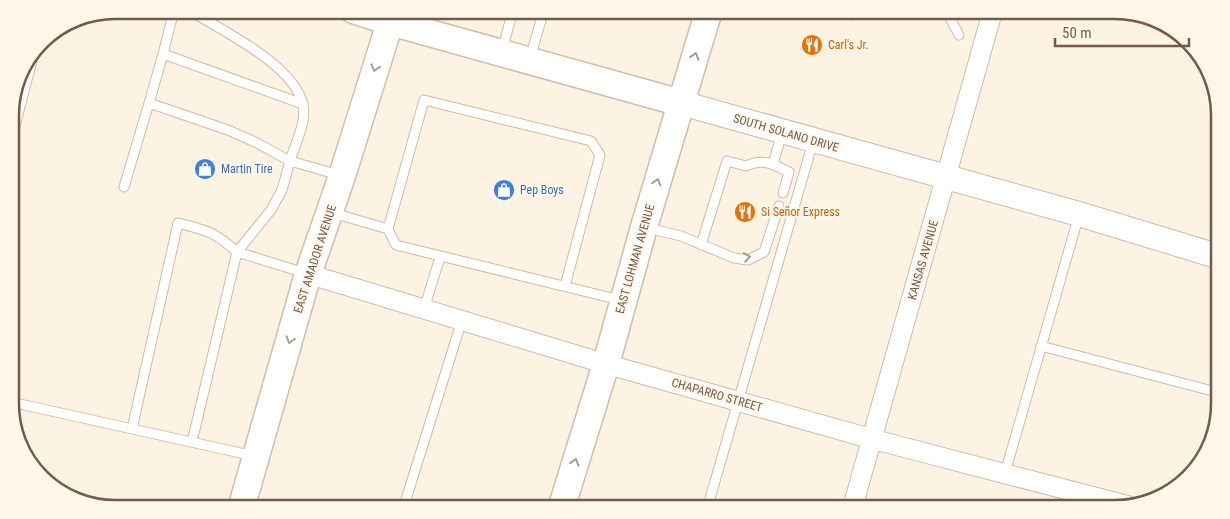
<svg xmlns="http://www.w3.org/2000/svg" width="1230" height="519" font-family="'Roboto Condensed',sans-serif">
	<style>
		.lines { fill: none; stroke-linecap: round; stroke-linejoin: round }
		.service-casing { stroke: #cebbaa; stroke-width: 11 }
		.minor-casing { stroke: #cebbaa; stroke-width: 21 }
		.tertiary-casing { stroke: #cebbaa; stroke-width: 26 }
		.secondary-casing { stroke: #d3bdaa; stroke-width: 29 }
		.service { stroke: #fff; stroke-width: 9 }
		.minor { stroke: #fff; stroke-width: 19 }
		.tertiary { stroke: #fff; stroke-width: 24 }
		.secondary { stroke: #fff; stroke-width: 26 }
		.oneway { stroke: #ac9c92 }
		.labels { text-anchor: middle; dominant-baseline: central; stroke-width: 4; stroke-linejoin: round; paint-order: stroke }
		.food-label { font-size: 12px; fill: #c56008; stroke: #fff7ea; text-anchor: start }
		.street-label { font-size: 12px; fill: #745a49; stroke: #fff7ea }
		.shop-label { font-size: 12px; fill: #366cbe; stroke: #fff7ea; text-anchor: start }
		.rim { fill: none; stroke: #745a49; stroke-width: 2.5 }
	</style>
	<rect width="100%" height="100%" fill="#fcf3e3"/>
	<g class="lines">
		<g class="service-casing">
			<path id="service" d="M189 10C221 30 295 65 303 105 307 122 295 144 290 161L257 143 228 130 149 103 163 54 303 104
				M835 10 851 15 865 10
				M936 10 948 14 959 35
				M502 51 513 10
				M163 54 174 10
				M530 58 544 10
				M773 164 782 133
				M124 187 149 103
				M333 213 388 229 396 245 620 300
				M647 228 681 236 734 258 748 260 764 252 779 206
				M388 229 424 100 591 141 600 155 565 286
				M701 245 727 161 746 166C763 158 773 164 789 172L783 193
				M424 309 440 257
				M1041 346 1220 393
				M11 402 254 456
				M132 429 178 223C206 230 215 232 237 252L271 210 282 190 290 161 339 175
				M192 442 237 252 305 273
				M1005 473 1079 215
				M403 509 462 320
				M707 509 813 142"/>
		</g>
		<g class="minor-casing">
			<path id="minor" d="M10 125 27 60
				M308 274 606 364 872 439 1129 506
				M852 509 993 10"/>
		</g>
		<g class="tertiary-casing">
			<path id="tertiary" d="M681 103 1079 214 1220 257"/>
		</g>
		<g class="secondary-casing">
			<path id="secondary" d="M353 10 390 22 681 103
				M241 509 308 274 342 176 394 10
				M561 509 606 364 644 227 709 10"/>
		</g>
		<use href="#service" class="service"/>
		<use href="#minor" class="minor"/>
		<use href="#tertiary" class="tertiary"/>
		<use href="#secondary" class="secondary"/>
	</g>
	<defs><path id="oneway-chevron" d="M-2-3.5L2.5 0L-2 3.5" fill="none" stroke-width="1.6" stroke-linecap="round" stroke-linejoin="round" transform="scale(1.25)"/></defs>
	<g class="oneway">
		<use href="#oneway-chevron" transform="translate(695 56) rotate(-73)"/>
		<use href="#oneway-chevron" transform="translate(375 68) rotate(107)"/>
		<use href="#oneway-chevron" transform="translate(657 182) rotate(-73)"/>
		<use href="#oneway-chevron" transform="translate(747 257) rotate(-9)"/>
		<use href="#oneway-chevron" transform="translate(290 340) rotate(106)"/>
		<use href="#oneway-chevron" transform="translate(575 462) rotate(-73)"/>
	</g>
	<defs>
		<g id="restaurant-disc" transform="scale(1.125)"><circle r="9.5" fill="#e8710a" stroke="#fff7ea"/><path d="M-5-6h1v4h1v-4h1v4h1v-4h1v5L-1.5 .5V6h-2V.5L-5-1ZM5-6V6H3V1.5H1.5Q1.5-4 5-6Z" fill="#fff"/></g>
		<g id="shop-disc" transform="scale(1.125)"><circle r="9.5" fill="#3f7fe0" stroke="#fff7ea"/><path d="M-5-2.5h2.3a2.7 3.5 0 0 1 5.4 0H5L5.5 6h-11ZM-1.5-2.5h3a1.5 2.3 0 0 0-3 0Z" fill="#fff"/></g>
	</defs>
	<g fill-rule="evenodd">
		<use href="#restaurant-disc" x="812" y="45"/>
		<use href="#shop-disc" x="205" y="169"/>
		<use href="#shop-disc" x="504" y="190"/>
		<use href="#restaurant-disc" x="745" y="212"/>
	</g>
	<g class="labels">
		<g class="food-label">
			<text x="828" y="45">Carl's Jr.</text>
			<text x="761" y="212">Si Señor Express</text>
		</g>
		<g class="street-label">
			<text transform="translate(786 133) rotate(16)">SOUTH SOLANO DRIVE</text>
			<text transform="translate(315 259) rotate(-72)">EAST AMADOR AVENUE</text>
			<text transform="translate(635 259) rotate(-74)">EAST LOHMAN AVENUE</text>
			<text transform="translate(923 260) rotate(-74)">KANSAS AVENUE</text>
			<text transform="translate(717 395) rotate(16)">CHAPARRO STREET</text>
		</g>
		<g class="shop-label">
			<text x="221" y="169">Martin Tire</text>
			<text x="520" y="190">Pep Boys</text>
		</g>
	</g>
	<path d="M0 0H1230V519H0ZM115 19H1115A96 96 0 0 1 1211 115V404A96 96 0 0 1 1115 500H115A96 96 0 0 1 19 404V115A96 96 0 0 1 115 19Z" fill="#fff7ea" fill-rule="evenodd"/>
	<path class="rim" d="M115 19H1115A96 96 0 0 1 1211 115V404A96 96 0 0 1 1115 500H115A96 96 0 0 1 19 404V115A96 96 0 0 1 115 19Z"/>
	<path d="M1055 38v8h134v-8" fill="none" stroke="#745a49" stroke-width="2.5"/>
	<text x="1062" y="38" font-size="15" fill="#745a49" stroke="#fff7ea" stroke-width="4" paint-order="stroke">50 m</text>
</svg>
